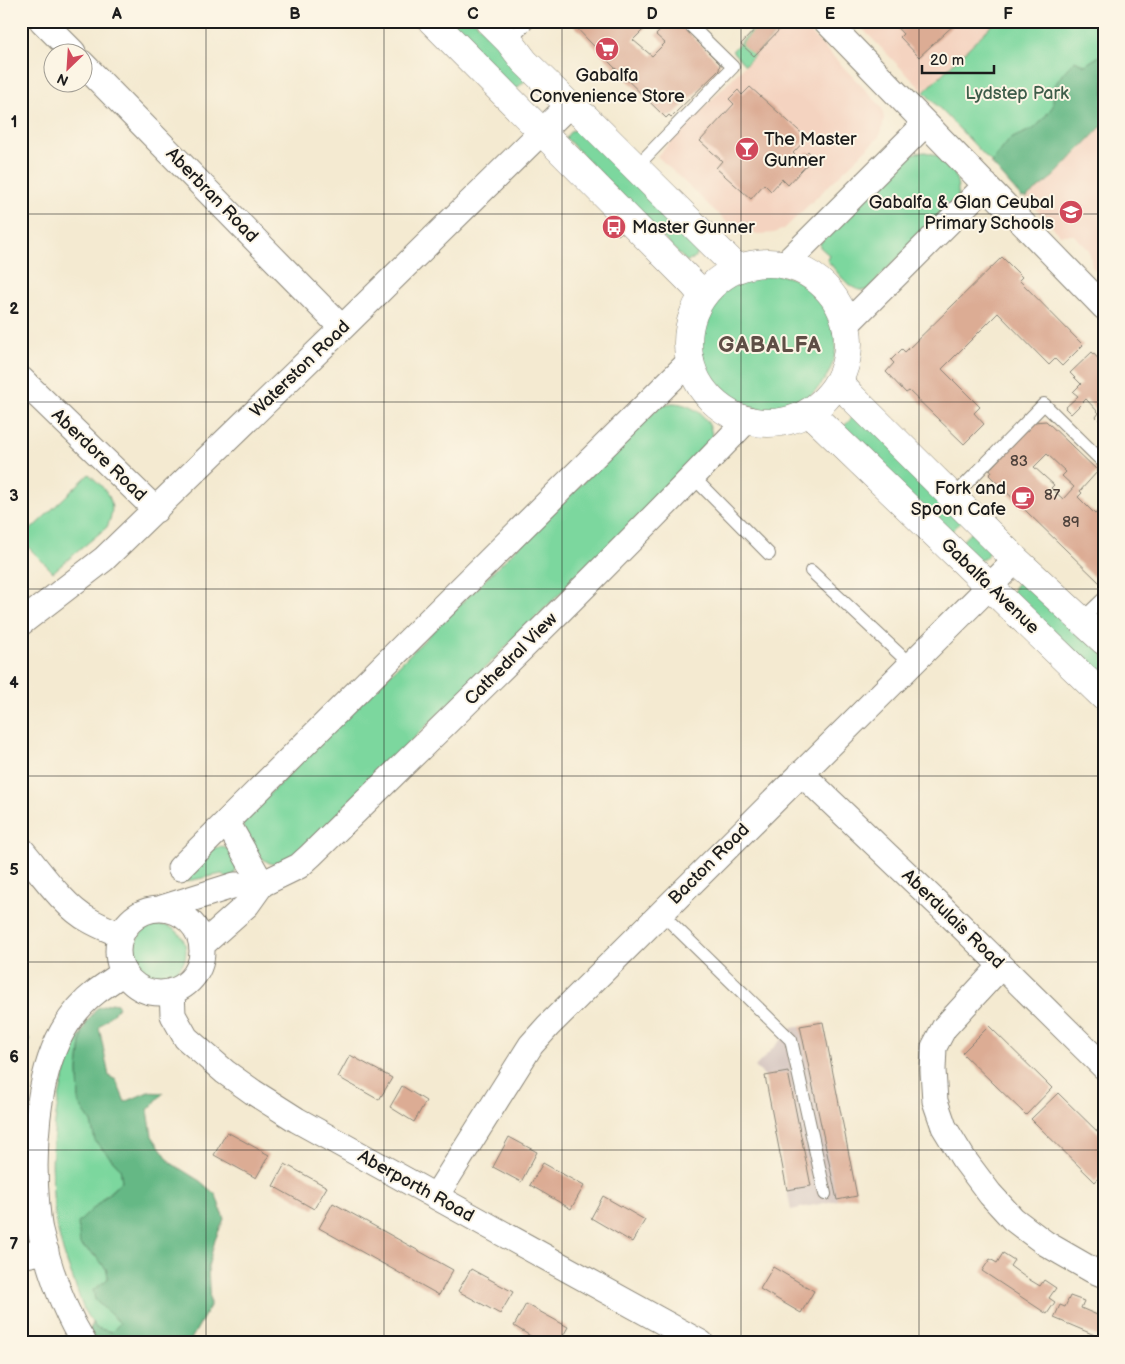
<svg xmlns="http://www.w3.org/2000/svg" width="1125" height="1364" font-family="'Balsamiq Sans',sans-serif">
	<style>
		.built { fill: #f4d3c0 }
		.industrial { fill: #d0c0bc }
		.green { fill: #7cd79e; stroke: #4c7a5d }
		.forest { fill: #65b885; stroke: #406a50 }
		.building { fill: #dcac94; fill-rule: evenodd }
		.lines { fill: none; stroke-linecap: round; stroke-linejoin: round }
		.lane-casing { stroke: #888376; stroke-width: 14 }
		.street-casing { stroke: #888376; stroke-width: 27 }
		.secondary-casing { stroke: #888376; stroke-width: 29 }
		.lane { stroke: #fff; stroke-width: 12 }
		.street { stroke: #fff; stroke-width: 25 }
		.secondary { stroke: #fff; stroke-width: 28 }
		.grid { fill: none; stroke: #1c1c1c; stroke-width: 1; stroke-opacity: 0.55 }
		.labels { text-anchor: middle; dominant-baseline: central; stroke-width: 4; stroke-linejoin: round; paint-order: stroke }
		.number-label { font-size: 15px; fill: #4c403a }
		.poi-label { font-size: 18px; fill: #1c1c1c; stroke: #fcf5e5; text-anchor: start }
		.park-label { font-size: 18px; fill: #3e5d4a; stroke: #fcf5e5 }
		.street-label { font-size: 18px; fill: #1c1c1c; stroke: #fcf5e5 }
		.district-label { font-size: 22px; font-weight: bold; letter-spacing: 1px; fill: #5f4e46; stroke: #fcf5e5 }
		.neatline { fill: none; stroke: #1c1c1c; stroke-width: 2 }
		.grid-label { font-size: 16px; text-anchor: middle; font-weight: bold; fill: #1c1c1c }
	</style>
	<rect width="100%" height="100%" fill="#fcf5e5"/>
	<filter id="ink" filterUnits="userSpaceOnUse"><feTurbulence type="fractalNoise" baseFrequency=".02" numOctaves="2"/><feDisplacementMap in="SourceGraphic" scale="10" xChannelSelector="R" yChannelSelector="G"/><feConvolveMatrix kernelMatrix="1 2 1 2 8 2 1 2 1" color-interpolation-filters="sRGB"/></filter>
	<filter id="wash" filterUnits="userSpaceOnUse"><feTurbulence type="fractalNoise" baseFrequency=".0096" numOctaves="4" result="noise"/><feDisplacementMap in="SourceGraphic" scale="20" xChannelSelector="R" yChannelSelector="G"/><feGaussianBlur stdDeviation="1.12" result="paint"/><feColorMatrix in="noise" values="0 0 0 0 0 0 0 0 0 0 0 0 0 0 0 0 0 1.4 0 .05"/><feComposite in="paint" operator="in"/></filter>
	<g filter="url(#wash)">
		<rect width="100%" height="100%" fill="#f4ead1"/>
		<path class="built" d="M788 21H799L878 103 882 108 884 119 883 125 881 133 878 138 784 229 774 233 760 234H747L734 229 657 156Z
			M855 21H996L924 92Z
			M1104 101V279L1092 267 1089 250 1074 235H1060L1017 189Z"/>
		<path class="industrial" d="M823 1022 857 1196 791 1210 765 1076 755 1067 792 1028Z"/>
		<path class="green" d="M445 21H475L529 77 514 91Z
			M761 21H788L745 65 732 51Z
			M996 21H1104V102L1017 189 924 92Z
			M578 129 584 131 699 248C698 256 694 261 686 261L566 138C569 132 571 131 578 129Z
			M925 152C949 157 959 173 958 196L867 290C851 294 837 271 827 260L829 255 820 247V243L908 156 916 153Z
			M700 342a68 68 0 1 1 136 0a68 68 0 1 1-136 0Z
			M672 403C687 403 704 412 710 427 712 431 712 438 712 443L300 851C294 855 287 860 280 863 261 870 250 838 242 825L246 817 661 405Z
			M857 413 963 520 948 535 842 428Z
			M89 474C107 491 119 501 107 527L53 572 21 540V539Z
			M974 529 990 550C988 556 985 560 978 560L959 544Z
			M1023 581 1029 582 1104 655V683L1012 593C1014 587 1017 582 1023 581Z
			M221 847C231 848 234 855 238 864L234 875 228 879 222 874 183 882 214 848Z
			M134 951a26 26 0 1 1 52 0a26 26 0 1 1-52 0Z
			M21 1030 30 1039 21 1055Z
			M82 1032 78 1070 79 1104 92 1122 95 1141 120 1168 122 1181 103 1198 93 1209 80 1245C90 1252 110 1265 108 1279 106 1285 99 1294 95 1300L121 1323 112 1332 96 1328C93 1323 88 1318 85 1312 81 1303 78 1293 75 1284 67 1264 60 1243 56 1222 47 1165 53 1083 82 1032Z"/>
		<path class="forest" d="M1104 53V125L1100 128 1054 176 1026 198 1021 197 991 163 1010 139 1035 128 1044 118 1053 106V88L1063 73 1075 60 1085 65Z
			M112 1003 117 1004 119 1007 99 1027 109 1076 116 1080 125 1102 148 1092 163 1093 148 1110 152 1136 171 1163 200 1181 216 1195 224 1219 215 1240 208 1267 210 1306 189 1343H83L93 1323 96 1328 112 1332 120 1323 95 1300 93 1290 108 1279 107 1270 96 1256 80 1245 78 1223C93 1209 107 1195 122 1181L120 1168 95 1141 91 1122 79 1104 78 1070 82 1032 86 1023 97 1008Z"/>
		<g id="blocks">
			<path class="building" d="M570 21H652L633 40 652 56 665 43 656 35 669 21H677L720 64 719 70 671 117 669 115 666 118 610 63Z
				M733 21H752L743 31Z
				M763 21H780L784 25 754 56 741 44Z
				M891 21H958L919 57 900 37 903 34Z
				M750 87 807 138 793 153 800 160 808 151 814 157 788 185 782 179 771 191 764 184 751 199 716 168 722 161 700 141 734 104 729 99 738 90 742 95Z
				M610 217 623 231 618 235 605 222Z
				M1002 257 1022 277 1019 280 1083 345 1062 366 1055 359 1049 365 998 313 942 369 980 407 974 413 984 424 964 444 909 391 906 393 886 372 894 363 891 360 902 349 905 352Z
				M1092 352 1104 365V419L1101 422 1096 417 1099 413 1086 399 1071 414 1065 408 1078 396 1073 392 1081 384 1070 373Z
				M1046 421 1098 471 1080 491 1082 493 1078 497 1095 514 1104 506V582L1101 584 989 475 992 472 990 469 1034 422ZM1047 454 1066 472 1062 476 1074 487 1063 499 1051 488 1054 485 1034 467Z
				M823 1022 857 1196 837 1200 800 1026Z
				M989 1026 1052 1088 1026 1115 962 1053Z
				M350 1055 392 1078 379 1100 338 1077Z
				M788 1072 811 1186 787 1190 765 1076Z
				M402 1086 426 1101 414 1122 390 1107Z
				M1058 1093 1104 1138V1172L1095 1182 1031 1119Z
				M227 1132 269 1155 256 1178 214 1155Z
				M509 1137 537 1152 521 1182 493 1167Z
				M543 1163 584 1186 571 1209 530 1185Z
				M285 1164 327 1187 314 1209 273 1186Z
				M603 1196 645 1220 632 1242 591 1218Z
				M333 1203 453 1270 439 1295 319 1228Z
				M1003 1253 1014 1260 1010 1266 1025 1277 1040 1286 1044 1280 1056 1288 1049 1298 1055 1302 1047 1314 982 1271 990 1259 997 1263Z
				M773 1267 814 1291 801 1313 760 1289Z
				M471 1269 513 1292 500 1314 458 1291Z
				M1070 1296 1084 1301 1081 1308 1104 1318V1339L1054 1318 1060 1305 1065 1307Z
				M526 1304 568 1327 559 1343H542L514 1326Z
				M583 1337 593 1343H580Z"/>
		</g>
	</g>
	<g filter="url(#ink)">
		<use href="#blocks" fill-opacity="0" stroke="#888376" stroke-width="1"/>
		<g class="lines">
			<g class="lane-casing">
				<path id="lane" d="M509 41 529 21
					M636 167 733 67 686 21
					M693 477 769 554
					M953 497 1044 404 1104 463
					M811 571 910 664
					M1081 620 1104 598
					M661 913 791 1040 825 1194"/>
			</g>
			<g class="street-casing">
				<path id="street" d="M42 21 73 52
					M826 21 1104 307
					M82 63 342 328
					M784 265 925 124
					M845 326 986 185
					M21 379 156 510
					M21 623 104 559 342 328 569 105
					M801 773 957 922 1104 1067
					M227 822 262 884
					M21 849C39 870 65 908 89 920 99 926 110 930 121 935
					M180 868 691 360
					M162 908 235 885 262 884 299 866 311 855C458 711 607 568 748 419
					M118 951a42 42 0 1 1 84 0a42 42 0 1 1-84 0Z
					M202 945 247 905 262 884
					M1001 966 944 1028 934 1047 933 1070 935 1101 944 1127 963 1158 990 1194 1013 1219 1045 1243 1092 1270 1104 1275
					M172 991 173 1015 186 1038 225 1072 253 1092 297 1120 701 1343
					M436 1196 531 1045 548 1026 1016 560
					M21 1256 46 1251
					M84 1343C63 1309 49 1268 40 1230 38 1222 38 1214 37 1207 32 1154 36 1079 62 1032 70 1018 83 1002 96 992 105 985 115 979 124 972"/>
			</g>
			<g class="secondary-casing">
				<path id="secondary" d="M432 21 694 285 703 296
					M489 21 509 41 524 61 569 105 586 118 736 267
					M688 343a80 80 0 1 1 160 0a80 80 0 1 1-160 0Z
					M839 382 851 396 1016 560 1104 641
					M810 413 1104 697"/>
			</g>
			<use href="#lane" class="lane"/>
			<use href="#street" class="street"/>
			<use href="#secondary" class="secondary"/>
		</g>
	</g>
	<path class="grid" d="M206 21V1343M384 21V1343M562 21V1343M741 21V1343M919 21V1343M21 214H1104M21 402H1104M21 589H1104M21 776H1104M21 962H1104M21 1150H1104"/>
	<defs>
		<g id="supermarket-disc" transform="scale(1.25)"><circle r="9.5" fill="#d1495b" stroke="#fcf5e5"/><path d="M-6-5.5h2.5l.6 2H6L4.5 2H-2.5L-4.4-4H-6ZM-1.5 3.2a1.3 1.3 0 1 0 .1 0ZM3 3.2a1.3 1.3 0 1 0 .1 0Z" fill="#fff"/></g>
		<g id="bar-disc" transform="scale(1.25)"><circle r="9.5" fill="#d1495b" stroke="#fcf5e5"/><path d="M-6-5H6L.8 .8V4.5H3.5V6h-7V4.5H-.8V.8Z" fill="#fff"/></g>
		<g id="school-disc" transform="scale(1.25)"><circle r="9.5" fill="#d1495b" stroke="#fcf5e5"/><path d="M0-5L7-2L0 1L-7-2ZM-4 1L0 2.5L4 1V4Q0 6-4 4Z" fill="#fff"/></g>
		<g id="bus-disc" transform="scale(1.25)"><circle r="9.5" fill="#d1495b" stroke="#fcf5e5"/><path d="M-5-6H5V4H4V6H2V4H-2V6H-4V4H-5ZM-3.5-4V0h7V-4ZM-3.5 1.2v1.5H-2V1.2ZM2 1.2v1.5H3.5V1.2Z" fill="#fff"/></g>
		<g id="cafe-disc" transform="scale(1.25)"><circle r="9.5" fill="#d1495b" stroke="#fcf5e5"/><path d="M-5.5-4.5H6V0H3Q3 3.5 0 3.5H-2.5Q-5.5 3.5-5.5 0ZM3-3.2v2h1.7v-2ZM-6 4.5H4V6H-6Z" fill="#fff"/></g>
	</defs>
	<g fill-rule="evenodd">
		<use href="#supermarket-disc" x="607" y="49"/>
		<use href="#bar-disc" x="747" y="149"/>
		<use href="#school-disc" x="1071" y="212"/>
		<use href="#bus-disc" x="614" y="227"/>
		<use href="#cafe-disc" x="1023" y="498"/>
	</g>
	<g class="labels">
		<g class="number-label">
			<text x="1019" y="461">83</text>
			<text x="1052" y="495">87</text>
			<text x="1071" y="522">89</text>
		</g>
		<g class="poi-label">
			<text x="607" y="75" text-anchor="middle">Gabalfa<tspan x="607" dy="21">Convenience Store</tspan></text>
			<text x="764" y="139">The Master<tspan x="764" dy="21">Gunner</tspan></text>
			<text x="1054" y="202" text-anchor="end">Gabalfa &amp; Glan Ceubal<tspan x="1054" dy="21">Primary Schools</tspan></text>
			<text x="632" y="227">Master Gunner</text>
			<text x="1006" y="488" text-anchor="end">Fork and<tspan x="1006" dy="21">Spoon Cafe</tspan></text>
		</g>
		<g class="park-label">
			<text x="1017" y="93">Lydstep Park</text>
		</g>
		<g class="street-label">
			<text transform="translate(212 195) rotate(46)">Aberbran Road</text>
			<text transform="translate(300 369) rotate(-44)">Waterston Road</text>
			<text transform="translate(99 455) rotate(44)">Aberdore Road</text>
			<text transform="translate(990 586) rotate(44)">Gabalfa Avenue</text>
			<text transform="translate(511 659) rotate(-45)">Cathedral View</text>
			<text transform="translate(709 864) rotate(-45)">Bacton Road</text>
			<text transform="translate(953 919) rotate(44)">Aberdulais Road</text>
			<text transform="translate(416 1186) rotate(29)">Aberporth Road</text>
		</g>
		<g class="district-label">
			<text x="770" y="345">GABALFA</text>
		</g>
	</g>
	<rect width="1125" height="1364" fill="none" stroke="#fcf5e5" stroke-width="55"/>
	<g transform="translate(68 68) rotate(205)"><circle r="24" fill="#fcf5e5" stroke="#a29e95"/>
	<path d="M0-4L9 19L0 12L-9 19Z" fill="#d1495b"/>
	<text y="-8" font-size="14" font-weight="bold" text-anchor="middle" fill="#1c1c1c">N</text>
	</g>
	<path d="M922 65v8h72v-8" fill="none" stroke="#1c1c1c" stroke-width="2.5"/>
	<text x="930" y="65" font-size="15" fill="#1c1c1c" stroke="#fcf5e5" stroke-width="4" paint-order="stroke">20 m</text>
	<rect x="28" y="28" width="1070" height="1308" class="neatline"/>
	<g class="grid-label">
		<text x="117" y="19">A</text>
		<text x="295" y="19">B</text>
		<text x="473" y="19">C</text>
		<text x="652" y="19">D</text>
		<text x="830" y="19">E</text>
		<text x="1008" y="19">F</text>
		<text x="14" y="127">1</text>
		<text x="14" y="314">2</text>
		<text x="14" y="501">3</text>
		<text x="14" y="688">4</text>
		<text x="14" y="875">5</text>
		<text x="14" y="1062">6</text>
		<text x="14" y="1249">7</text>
	</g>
</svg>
